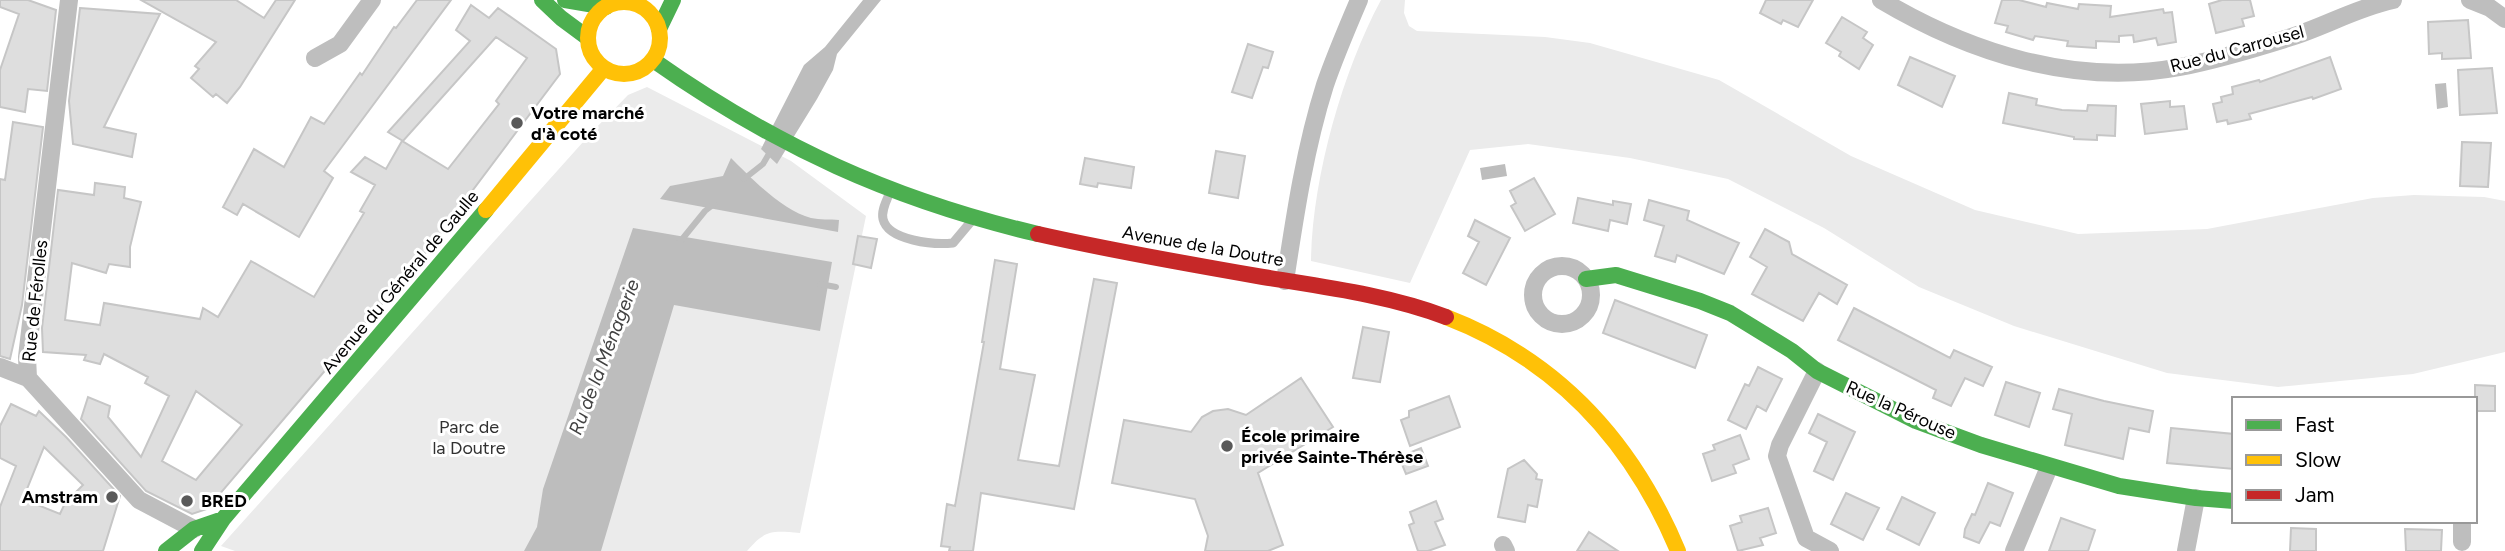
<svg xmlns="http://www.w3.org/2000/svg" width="2505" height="551" font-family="Figtree,sans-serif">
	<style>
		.green { fill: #ebebeb }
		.water { fill: #bdbdbd }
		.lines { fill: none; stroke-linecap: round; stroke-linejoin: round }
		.stream { stroke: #bdbdbd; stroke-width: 6 }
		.building { fill: #dedede; stroke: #c6c6c6; stroke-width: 2; fill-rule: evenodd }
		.lane { stroke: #bebebe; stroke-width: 9 }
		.street { stroke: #bebebe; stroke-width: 18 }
		.fast { stroke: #4caf50; stroke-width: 16 }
		.slow { stroke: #ffc107; stroke-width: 16 }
		.jam { stroke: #c62828; stroke-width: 16 }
		.poi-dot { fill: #595959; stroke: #fff; stroke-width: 2.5 }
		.labels { text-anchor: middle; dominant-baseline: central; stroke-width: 6; stroke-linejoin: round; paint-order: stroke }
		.street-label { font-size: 18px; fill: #000; stroke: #fff }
		.poi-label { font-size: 18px; font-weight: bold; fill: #000; stroke: #fff; text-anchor: start }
		.park-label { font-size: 18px; fill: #313131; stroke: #fff }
		.water-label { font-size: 19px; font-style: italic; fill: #424242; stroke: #fff }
	</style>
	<rect width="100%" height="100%" fill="#fff"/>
	<path class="green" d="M1381 0H1405L1404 13 1409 26 1417 31 1545 37 1590 43 1719 80 1851 156 1975 210 2078 234 2207 229 2373 198 2414 195 2484 197 2505 201V352L2413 374 2278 387 2167 373 2014 326 1919 287 1824 228 1728 179 1630 158 1528 144 1470 150 1410 283 1311 261C1312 180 1342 72 1381 0Z
		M647 87 791 161 866 216 800 533C772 531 766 529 747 551H235L221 546 592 132 628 95Z"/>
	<path class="water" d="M863 0H881L837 54 833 70 817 99 777 164 761 149 804 65 825 47Z
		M2446 83 2448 107 2437 109 2435 84Z
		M731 158C751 178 783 211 811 218 820 220 830 219 839 220L838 232 660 199 670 186 723 176Z
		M1505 164 1507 176 1482 180 1480 168Z
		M633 228 832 262 820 331 674 305 601 551H524L537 527 543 489Z"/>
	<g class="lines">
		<path class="stream" d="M744 179 763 164 770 152
			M679 243 705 211 714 204
			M820 284 836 287"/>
	</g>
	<path class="building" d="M0 0H28L56 10 47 91 28 89 25 112 0 107V70L19 14 0 7Z
		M141 0H236L264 18 276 0H295L240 87 227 103 216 94 213 97 191 78 199 69 195 66 216 42Z
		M417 0H451L324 171 333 178 299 237 243 204 237 215 223 207 254 149 284 167 311 117 324 124 360 73 362 75 394 27 396 28Z
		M1766 0H1813L1798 27 1783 20 1781 24 1760 13Z
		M2002 0H2019L2046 7 2047 3 2078 9 2079 4 2111 6 2110 17 2163 9 2164 13 2172 12 2176 42 2158 45 2156 38 2134 42 2133 35 2119 36V42L2096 41V48L2067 46 2068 41 2035 36 2033 40 2006 32 2008 26 1995 23Z
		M2222 0H2250L2254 16 2242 19 2244 26 2216 33 2209 4Z
		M471 5 489 18 498 8 556 49 560 74 427 251 207 509 192 514 146 491 81 419 88 397 110 406 108 417 141 457 169 396 145 383 148 377 104 354 100 364 84 360 86 355 43 352 42 328 58 190 94 195 95 183 125 187 124 198 141 202 130 247V267L109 264 106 273 72 263 65 320 100 325 104 303 200 319 203 308 218 317 251 261 314 297 364 213 360 211 375 185 351 172 365 157 386 169 402 141 448 169 499 104 496 101 527 58 496 37 403 141 388 132 470 41 456 30ZM196 391 242 425 196 480 162 461Z
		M80 8 160 14 104 127 136 134 132 157 73 144 69 101Z
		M1842 17 1867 32 1863 38 1873 45 1859 69 1839 56 1841 52 1826 43Z
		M2468 20 2471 58 2442 59V53L2429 54 2428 22Z
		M1248 44 1273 52 1268 68 1263 67 1252 98 1232 92Z
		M1910 57 1955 76 1942 107 1898 85Z
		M2330 57 2341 89 2313 99 2312 97 2249 114 2251 119 2228 124 2227 120 2217 122 2213 104 2222 102 2221 97 2233 94 2232 87 2259 80 2260 82Z
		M2492 68 2497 113 2460 115 2458 70Z
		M2009 93 2037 99 2036 105 2062 110 2087 111 2088 105 2116 106 2115 136 2097 135V140L2074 139V137L2003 123Z
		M2170 101V107L2184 106 2187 129 2145 134 2141 104Z
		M13 122 43 127 22 305 10 359 0 356V179L5 180Z
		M2462 142 2491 143 2488 187 2460 186Z
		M1216 151 1245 156 1238 198 1209 193Z
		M1085 158 1134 167 1131 188 1098 183 1097 187 1080 184Z
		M1534 178 1555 214 1525 231 1511 206 1516 203 1510 191Z
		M1578 198 1613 205V201L1631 204 1627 224 1610 220 1608 231 1573 223Z
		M1649 200 1689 211 1687 220 1739 243 1724 274 1677 255 1675 262 1655 256 1664 226 1644 220Z
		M1475 220 1510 238 1486 285 1463 273 1479 242 1468 236Z
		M1765 229 1789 242 1792 254 1847 285 1837 304 1819 293 1803 321 1752 294 1767 267 1750 257Z
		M858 236 877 239 871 268 853 264Z
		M995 260 1017 264 1000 369 1035 375 1018 460 1059 466 1094 279 1117 283 1074 509 981 493 973 551H949L950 547 941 546 947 504 955 506 984 342H982Z
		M1615 300 1707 335 1695 368 1603 333Z
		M1854 308 1950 358 1954 350 1992 367 1983 386 1965 378 1951 406 1933 398 1936 390 1838 340Z
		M1363 327 1389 332 1380 382 1353 378Z
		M1758 367 1782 379 1766 411 1757 406 1746 429 1728 420 1745 384 1749 386Z
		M1301 378 1333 427 1258 473 1283 545 1268 551H1205L1208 536 1195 499 1112 483 1124 420 1191 432 1202 417 1213 411 1228 409 1246 415Z
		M2006 382 2040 393 2029 427 1995 415Z
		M2475 385 2495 386V411H2475Z
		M2059 389 2104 401 2153 411 2149 432 2129 428 2123 459 2065 445 2072 414 2053 409Z
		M1449 396 1460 427 1410 446 1401 420 1409 417V411Z
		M11 404 36 416 39 411 66 437 120 496 103 551H0V507L16 466 0 458V426ZM44 447 83 485 65 503 60 514 23 499Z
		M1818 414 1855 432 1833 480 1814 471 1827 442 1809 433Z
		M2171 428 2234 434V469L2167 463Z
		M1740 435 1749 459 1733 465 1736 473 1712 481 1703 454 1715 450 1713 445Z
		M1421 448 1428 466 1406 474 1399 457Z
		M1524 460 1537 474 1536 479 1542 480 1537 507 1528 505 1525 522 1498 517 1508 469Z
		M1988 483 2013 493 2000 526 1990 522 1979 543 1964 537 1965 529 1972 514 1975 515Z
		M1846 493 1879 508 1863 540 1831 524Z
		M1902 497 1935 513 1919 545 1887 529Z
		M1436 501 1443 519 1435 522 1445 545 1428 551H1418L1409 525 1414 523 1410 512Z
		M1768 508 1776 533 1760 538 1763 545 1738 551 1730 526 1742 522 1740 516Z
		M2061 518 2095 530 2088 551H2049Z
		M2291 528 2316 529V551H2290Z
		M2405 529 2442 530 2441 551H2406Z
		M1589 532 1618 551H1577Z"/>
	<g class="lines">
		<path class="lane" d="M890 192C887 200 881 210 883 219 888 241 935 245 953 243L974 218"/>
		<path class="street" d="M69 0 27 357 28 378 139 500 194 529
			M1881 0C1970 53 2076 87 2180 67 2216 60 2253 49 2288 38 2324 27 2356 8 2393 0
			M2470 0 2490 8 2505 19
			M315 58 340 44 372 0
			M1533 295a29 29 0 1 1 58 0a29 29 0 1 1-58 0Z
			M1285 281C1295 215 1305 148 1325 85 1335 56 1347 28 1359 0
			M0 367 28 378
			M1817 371 1780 445 1777 456 1806 538 1830 551
			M2462 521V542
			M1503 545 1506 551
			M2014 551 2049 467
			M2186 551 2196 498"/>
		<path class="fast" d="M542 0 561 18 588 38
			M565 0 606 7
			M659 29 673 0
			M653 60C775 146 893 200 1038 234
			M1586 279 1616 275 1700 301 1730 313 1792 351 1817 371 1916 421 1981 445 2119 486 2196 498 2234 501
			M166 551 194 529 223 519
			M202 551 223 519 486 210"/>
		<path class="slow" d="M588 38a36 36 0 1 1 72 0a36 36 0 1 1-72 0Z
			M486 210 604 68
			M1446 317C1558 360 1632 441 1678 551"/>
		<path class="jam" d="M1038 234C1113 251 1188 264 1263 277 1324 287 1388 295 1446 317"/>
	</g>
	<g class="poi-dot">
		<circle cx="517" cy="123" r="7"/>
		<circle cx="1227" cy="446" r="7"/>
		<circle cx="112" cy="497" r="7"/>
		<circle cx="187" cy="501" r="7"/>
	</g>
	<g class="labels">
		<g class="street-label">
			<text transform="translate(2237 49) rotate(-15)">Rue du Carrousel</text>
			<text transform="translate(1203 246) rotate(10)">Avenue de la Doutre</text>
			<text transform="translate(400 282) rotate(-50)">Avenue du Général de Gaulle</text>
			<text transform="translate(35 301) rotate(-84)">Rue de Férolles</text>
			<text transform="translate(1901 410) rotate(24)">Rue la Pérouse</text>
		</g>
		<g class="poi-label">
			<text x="531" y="113">Votre marché<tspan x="531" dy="21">d'à coté</tspan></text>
			<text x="1241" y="436">École primaire<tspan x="1241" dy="21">privée Sainte-Thérèse</tspan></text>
			<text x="98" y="497" text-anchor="end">Amstram</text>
			<text x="201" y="501">BRED</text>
		</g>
		<g class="park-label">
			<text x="469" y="427">Parc de<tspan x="469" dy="21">la Doutre</tspan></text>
		</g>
		<g class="water-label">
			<text transform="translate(604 357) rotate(-69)">Ru de la Ménagerie</text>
		</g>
	</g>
	<rect x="2232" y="397" width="245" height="126" fill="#ffffff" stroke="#999999" stroke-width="2"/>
	<rect x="2246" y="420" width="35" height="10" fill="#4caf50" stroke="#999999" stroke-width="2"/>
	<text x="2295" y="432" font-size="21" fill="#000000">Fast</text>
	<rect x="2246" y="455" width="35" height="10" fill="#ffc107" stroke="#999999" stroke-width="2"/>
	<text x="2295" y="467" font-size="21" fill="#000000">Slow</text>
	<rect x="2246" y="490" width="35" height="10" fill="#c62828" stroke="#999999" stroke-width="2"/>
	<text x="2295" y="502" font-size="21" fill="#000000">Jam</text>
</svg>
